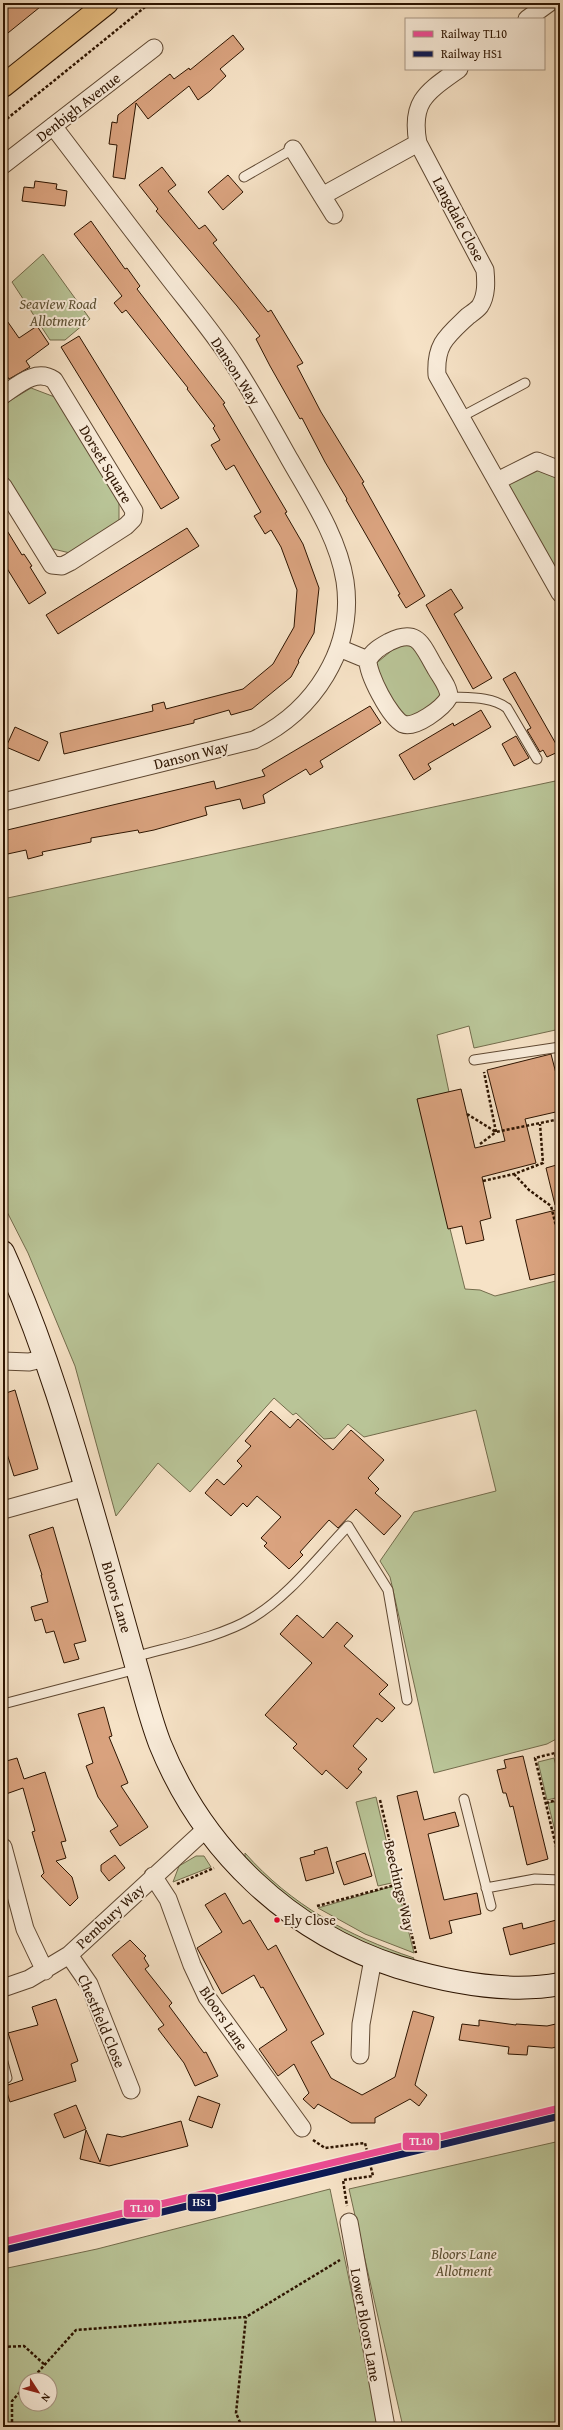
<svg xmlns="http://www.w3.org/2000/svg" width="563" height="2430" font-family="'Gentium Book Plus',serif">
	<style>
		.green { fill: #b9c497; stroke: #736c4c; fill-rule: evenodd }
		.building { fill: #daa37f; stroke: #2d1400 }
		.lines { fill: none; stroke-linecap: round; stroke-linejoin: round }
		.lane-casing { stroke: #5f4832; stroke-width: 11 }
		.street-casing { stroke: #5f4832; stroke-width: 19 }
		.secondary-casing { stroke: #2d1400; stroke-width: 24 }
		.primary-casing { stroke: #2d1400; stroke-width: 24 }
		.path { stroke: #2d1400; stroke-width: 2.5; stroke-dasharray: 3 2; stroke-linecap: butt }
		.lane { stroke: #f9ecda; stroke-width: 9 }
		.street { stroke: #f9ecda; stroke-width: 17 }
		.secondary { stroke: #f9ecda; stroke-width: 22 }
		.primary { stroke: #ebc183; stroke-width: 22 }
		.rail-1-casing { stroke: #f9ecda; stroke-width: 10 }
		.rail-2-casing { stroke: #f9ecda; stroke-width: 10 }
		.rail-1 { stroke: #ee4b95; stroke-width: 7 }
		.rail-2 { stroke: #091855; stroke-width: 7 }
		.bus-dot { fill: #e4002b; stroke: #f9ecda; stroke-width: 1.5 }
		.labels { text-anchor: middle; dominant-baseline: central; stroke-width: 4; stroke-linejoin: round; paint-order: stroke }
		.bus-label { font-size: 14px; fill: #2d1400; stroke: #f9ecda; text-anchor: start }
		.street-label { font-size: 15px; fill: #2d1400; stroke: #f9ecda }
		.park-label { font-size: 15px; font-style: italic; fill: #5e5235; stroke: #f9ecda }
		.line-badge { stroke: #f9ecda; stroke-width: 1.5 }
		.badge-label { font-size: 11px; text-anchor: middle; font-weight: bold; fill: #fff }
	</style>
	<rect width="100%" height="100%" fill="#f6e2c6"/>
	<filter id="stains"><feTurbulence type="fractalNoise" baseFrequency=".005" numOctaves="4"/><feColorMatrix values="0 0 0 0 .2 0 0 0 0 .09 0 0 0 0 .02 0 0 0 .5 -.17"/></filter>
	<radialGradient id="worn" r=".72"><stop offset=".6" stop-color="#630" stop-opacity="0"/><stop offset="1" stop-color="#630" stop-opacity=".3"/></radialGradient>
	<path class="green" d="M43 254 90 319 65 340H50L12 282Z
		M31 388 60 399 119 499V522L70 553 49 548 3 473V405Z
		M537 461 560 470V570L550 576 497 481Z
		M411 643 444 694 440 703 404 719 373 666 396 647Z
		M560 780V1029L474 1048 469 1026 437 1035 449 1092 418 1100 465 1289 480 1290 495 1296 560 1280V1737L547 1744 434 1773 393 1590 390 1577 380 1561 414 1512 496 1491 476 1410 364 1437 348 1424 335 1438 324 1439 296 1413 293 1415 274 1398 190 1492 158 1463 116 1516 75 1366 28 1253 3 1204V899Z
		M554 1758 560 1781V1797L547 1800 538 1762Z
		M376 1797 396 1882 378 1886 356 1802Z
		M560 1801V1851L548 1803Z
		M245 1853C291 1905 348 1936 414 1958L412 1962 348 1938 275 1889 245 1858Z
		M196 1856H204L211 1867 173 1882 179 1866Z
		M397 1885 414 1953 365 1934 318 1908Z
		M560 2141V2427H403L349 2189Z
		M330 2189 380 2427H3V2269L97 2249ZM26 2380H50V2404H26Z"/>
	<path class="building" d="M3 3H45L3 37Z
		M233 35 244 49 220 69 226 76 210 91 198 100 189 86 148 119 136 103 125 179 113 177 117 145 109 144 112 122 117 123 118 115 170 74 174 79 189 68 190 70Z
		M162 167 176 185 168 191 199 229 205 225 217 240 213 243 268 312 271 310 303 363 297 366 321 412 364 482 362 483 425 596 406 608 398 595 400 594 346 500 347 499 325 462 302 418 300 419 270 366 256 339 260 336 237 306 156 211 158 209 139 185Z
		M228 175 243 192 223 210 208 192Z
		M35 181 57 184 56 189 67 191 65 206 22 201 24 187 34 188Z
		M91 221 125 269 127 268 140 286 137 289 225 403 223 404 287 512 285 513 303 544 319 588 314 633 298 661 299 662 291 677 252 709 231 715 229 710 194 720V723L64 754 60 733 153 711 152 705 164 702 166 709 243 689 273 664 294 627 297 590 281 547 271 530 265 534 254 516 261 512 234 465 226 470 211 445 220 440 213 428 215 426 187 389 188 388 126 310 122 313 114 303 122 296 74 234Z
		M3 315 19 338 37 326 49 344 26 361 30 367 9 379 3 370Z
		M79 336 179 498 161 509 61 347Z
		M3 524 22 555 24 554 32 566 30 567 46 593 29 604 3 562Z
		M187 528 199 546 58 634 46 615Z
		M451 589 463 608 454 614 492 678 473 689 426 605Z
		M515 672 560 751 547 757 543 750 540 752 527 730 531 728 503 679Z
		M370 706 381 723 320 761 323 767 310 775 306 769 263 795 265 803 243 809 240 799 205 807 207 815 154 830 139 833 138 830 91 838V842L42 852 43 855 28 859 26 850 3 855V831L214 781 216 789 265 776 262 770Z
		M481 710 491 727 428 764 431 769 414 780 399 755 453 723 454 726Z
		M15 727 48 742 39 761 6 747Z
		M516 736 529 758 514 766 502 744Z
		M551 1054 560 1089V1111L525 1119 536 1163 482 1177 491 1218 480 1221 484 1240 466 1244 462 1226 448 1229 417 1099 461 1089 475 1148 505 1141 487 1070Z
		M560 1164V1205H555L546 1168Z
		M560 1209V1273L530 1280 516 1220Z
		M15 1390 38 1469 14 1476 3 1441V1394Z
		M271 1411 290 1428 298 1419 333 1450 351 1430 384 1460 368 1478 379 1489 375 1493 401 1516 384 1535 356 1509 338 1528 329 1520 300 1552 303 1555 289 1569 264 1546 267 1543 261 1538 281 1517 257 1496 247 1507 243 1503 231 1516 205 1493 217 1479 224 1485 242 1466 237 1461 251 1446 245 1441Z
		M53 1527 86 1641 74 1644 79 1659 64 1663 54 1631 46 1633 42 1619 35 1621 31 1607 48 1602 41 1575H42L29 1535Z
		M297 1615 323 1638 337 1622 353 1636 344 1646 388 1685 379 1694 395 1708 382 1722 377 1718 353 1746 367 1759 358 1769 362 1772 347 1789 326 1770 322 1775 293 1748 297 1744 265 1715 312 1663 280 1634Z
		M104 1707 112 1736 109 1737 128 1783 121 1786 148 1827 120 1846 110 1831 118 1826 98 1797 86 1766 93 1763 78 1714Z
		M523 1756 548 1859 527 1865 513 1806 510 1807 506 1793H503L497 1770 506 1768 504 1760Z
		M17 1758 24 1779 45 1772 66 1841 61 1842 66 1858 56 1861 72 1877 78 1898 70 1906 41 1876 44 1873 32 1832 35 1831 23 1788 6 1794 3 1785V1762Z
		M417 1791 424 1820 455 1812 459 1826 428 1834 444 1900 477 1893 481 1914 449 1921 452 1933 430 1939 397 1796Z
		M327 1847 334 1873 306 1881 300 1858 315 1854 314 1851Z
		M365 1853 372 1876 344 1885 336 1862Z
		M115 1855 125 1868 109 1881 101 1871V1865Z
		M225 1893 243 1924 250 1920 268 1950 276 1945 324 2034 311 2042 331 2078 362 2095 395 2077 413 2011 434 2017 415 2085 427 2095 419 2106 410 2099 375 2118V2123H351L318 2104 314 2109 303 2099 309 2093 294 2064 278 2076 259 2049 287 2030 263 1987 261 1988 254 1975 222 1994 197 1948 222 1932 205 1905Z
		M560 1919V1942L510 1955 503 1928 522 1923 523 1929Z
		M130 1940 146 1956 144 1958 149 1966 145 1969 172 2003 169 2006 204 2053 206 2052 218 2076 195 2086 184 2063 158 2029 164 2025 112 1955Z
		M56 1999 78 2061 71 2064 76 2081 10 2102 5 2086 23 2080 8 2033 38 2025 32 2007Z
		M479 2020 516 2025V2024L547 2026 560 2023V2046L552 2048 528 2046 527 2055 508 2054 509 2047 459 2040 462 2024 479 2026Z
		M198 2096 220 2104 212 2128 189 2120Z
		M76 2105 86 2129 64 2138 54 2114Z
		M181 2121 188 2146 109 2166 80 2159 86 2130 100 2162 107 2134 122 2137Z"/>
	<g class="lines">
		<g class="lane-casing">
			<path id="lane" d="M244 177 293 149
				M461 417 525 383
				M449 697C469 698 491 696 507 708L537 759
				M474 1060 560 1047
				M134 1657C169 1647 221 1637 252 1618 289 1596 318 1557 348 1526L388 1590 407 1700
				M3 1704 137 1669
				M464 1799 491 1906
				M486 1888 535 1879 560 1880
				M3 2062 7 2078"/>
		</g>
		<g class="street-casing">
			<path id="street" d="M527 19 549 3
				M459 69C427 92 410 101 418 143L485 270C486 281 487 295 480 306 477 310 472 313 468 316 447 336 435 344 437 375L560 593
				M293 149 334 215
				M3 165 154 48
				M322 196 418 143
				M3 395C18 385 36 368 54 380L134 511 133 519 126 526 70 562 62 566 52 565 3 486
				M497 481 537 461 560 470
				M339 648 368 660C373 651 380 647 389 642 419 627 422 646 436 669 441 678 449 687 449 697 443 708 415 729 403 724 390 718 367 673 368 660
				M3 802 254 740C314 711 355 649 345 581 338 537 311 497 290 460 272 428 255 397 235 366 215 334 189 304 166 274 128 225 91 176 53 126
				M3 1361 29 1362 46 1358
				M3 1510 86 1487
				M3 1847 25 1929 45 1971
				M153 1876 168 1899 192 1965 207 1997 302 2128
				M69 1955 89 1984 131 2090
				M3 1988 29 1979 69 1955 207 1828
				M360 2055 361 2024 373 1959
				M349 2222 386 2427"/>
		</g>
		<g class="secondary-casing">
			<path id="secondary" d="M3 1252C46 1347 74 1446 103 1547 114 1587 125 1626 136 1665 144 1692 150 1718 160 1744 203 1850 289 1932 398 1967 448 1982 508 1994 560 1984"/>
		</g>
		<g class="primary-casing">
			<path id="primary" d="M3 86 107 3"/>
		</g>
		<path class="path" d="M3 122 150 3
			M467 1114 496 1132 560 1119
			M480 1144 496 1132 484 1072
			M514 1174 529 1190 551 1206 556 1226 560 1225
			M483 1181 514 1174 543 1163 540 1124
			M380 1800 416 1953
			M546 1803 560 1799
			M560 1863 535 1758 555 1753 560 1775
			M177 1884 214 1868
			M317 1906 399 1884
			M313 2140 325 2148 365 2143 373 2176 343 2180 347 2206
			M3 2347 24 2346 45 2365
			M31 2380 76 2330 246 2317 340 2260
			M12 2427V2401L26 2385
			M242 2427 236 2413 246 2317"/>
		<use href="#lane" class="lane"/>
		<use href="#street" class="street"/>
		<use href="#secondary" class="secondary"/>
		<use href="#primary" class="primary"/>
		<g class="rail-1-casing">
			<path id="rail-1" d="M3 2242 560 2108"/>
		</g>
		<g class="rail-2-casing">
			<path id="rail-2" d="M5 2250 560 2116"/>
		</g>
		<use href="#rail-1" class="rail-1"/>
		<use href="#rail-2" class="rail-2"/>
	</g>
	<circle class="bus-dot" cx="277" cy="1920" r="3.5"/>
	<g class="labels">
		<g class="bus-label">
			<text x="284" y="1920">Ely Close</text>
		</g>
		<g class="street-label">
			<text transform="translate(78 107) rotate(-38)">Denbigh Avenue</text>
			<text transform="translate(459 219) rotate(62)">Langdale Close</text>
			<text transform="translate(236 371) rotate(57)">Danson Way</text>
			<text transform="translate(106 464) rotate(59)">Dorset Square</text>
			<text transform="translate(191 755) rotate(-14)">Danson Way</text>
			<text transform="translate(117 1597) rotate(74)">Bloors Lane</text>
			<text transform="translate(400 1886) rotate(77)">Beechings Way</text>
			<text transform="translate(110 1916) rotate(-43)">Pembury Way</text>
			<text transform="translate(224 2018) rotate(56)">Bloors Lane</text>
			<text transform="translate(102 2021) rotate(67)">Chestfield Close</text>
			<text transform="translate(366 2325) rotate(80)">Lower Bloors Lane</text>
		</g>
		<g class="park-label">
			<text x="58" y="303">Seaview Road<tspan x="58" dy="17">Allotment</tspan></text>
			<text x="464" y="2253">Bloors Lane<tspan x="464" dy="17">Allotment</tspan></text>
		</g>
	</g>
	<g class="line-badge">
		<rect x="402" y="2132" width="38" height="19" rx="4" fill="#ee4b95"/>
		<rect x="187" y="2193" width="30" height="19" rx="4" fill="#091855"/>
		<rect x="123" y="2199" width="38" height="19" rx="4" fill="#ee4b95"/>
	</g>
	<g class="badge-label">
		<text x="421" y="2145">TL10</text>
		<text x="202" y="2206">HS1</text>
		<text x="142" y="2212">TL10</text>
	</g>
	<rect width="563" height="2430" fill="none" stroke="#f6e2c6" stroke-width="16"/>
	<rect x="4" y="4" width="555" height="2422" fill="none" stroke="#2d1400" stroke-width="2"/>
	<rect x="8" y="8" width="547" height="2414" fill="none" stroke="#2d1400"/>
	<rect x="405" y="18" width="140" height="52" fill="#f9ecda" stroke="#a79683"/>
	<rect x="413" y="31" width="20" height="6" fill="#ee4b95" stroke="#a79683"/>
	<text x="441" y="38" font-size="12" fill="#2d1400">Railway TL10</text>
	<rect x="413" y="51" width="20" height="6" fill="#091855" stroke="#a79683"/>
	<text x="441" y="58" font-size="12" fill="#2d1400">Railway HS1</text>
	<g transform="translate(38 2392) rotate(126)"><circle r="19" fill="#f9ecda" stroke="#a79683"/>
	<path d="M0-3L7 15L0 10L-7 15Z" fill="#8f2418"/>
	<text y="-6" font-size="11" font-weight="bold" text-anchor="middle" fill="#2d1400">N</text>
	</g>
	<rect width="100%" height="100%" filter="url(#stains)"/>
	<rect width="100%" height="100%" fill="url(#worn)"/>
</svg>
